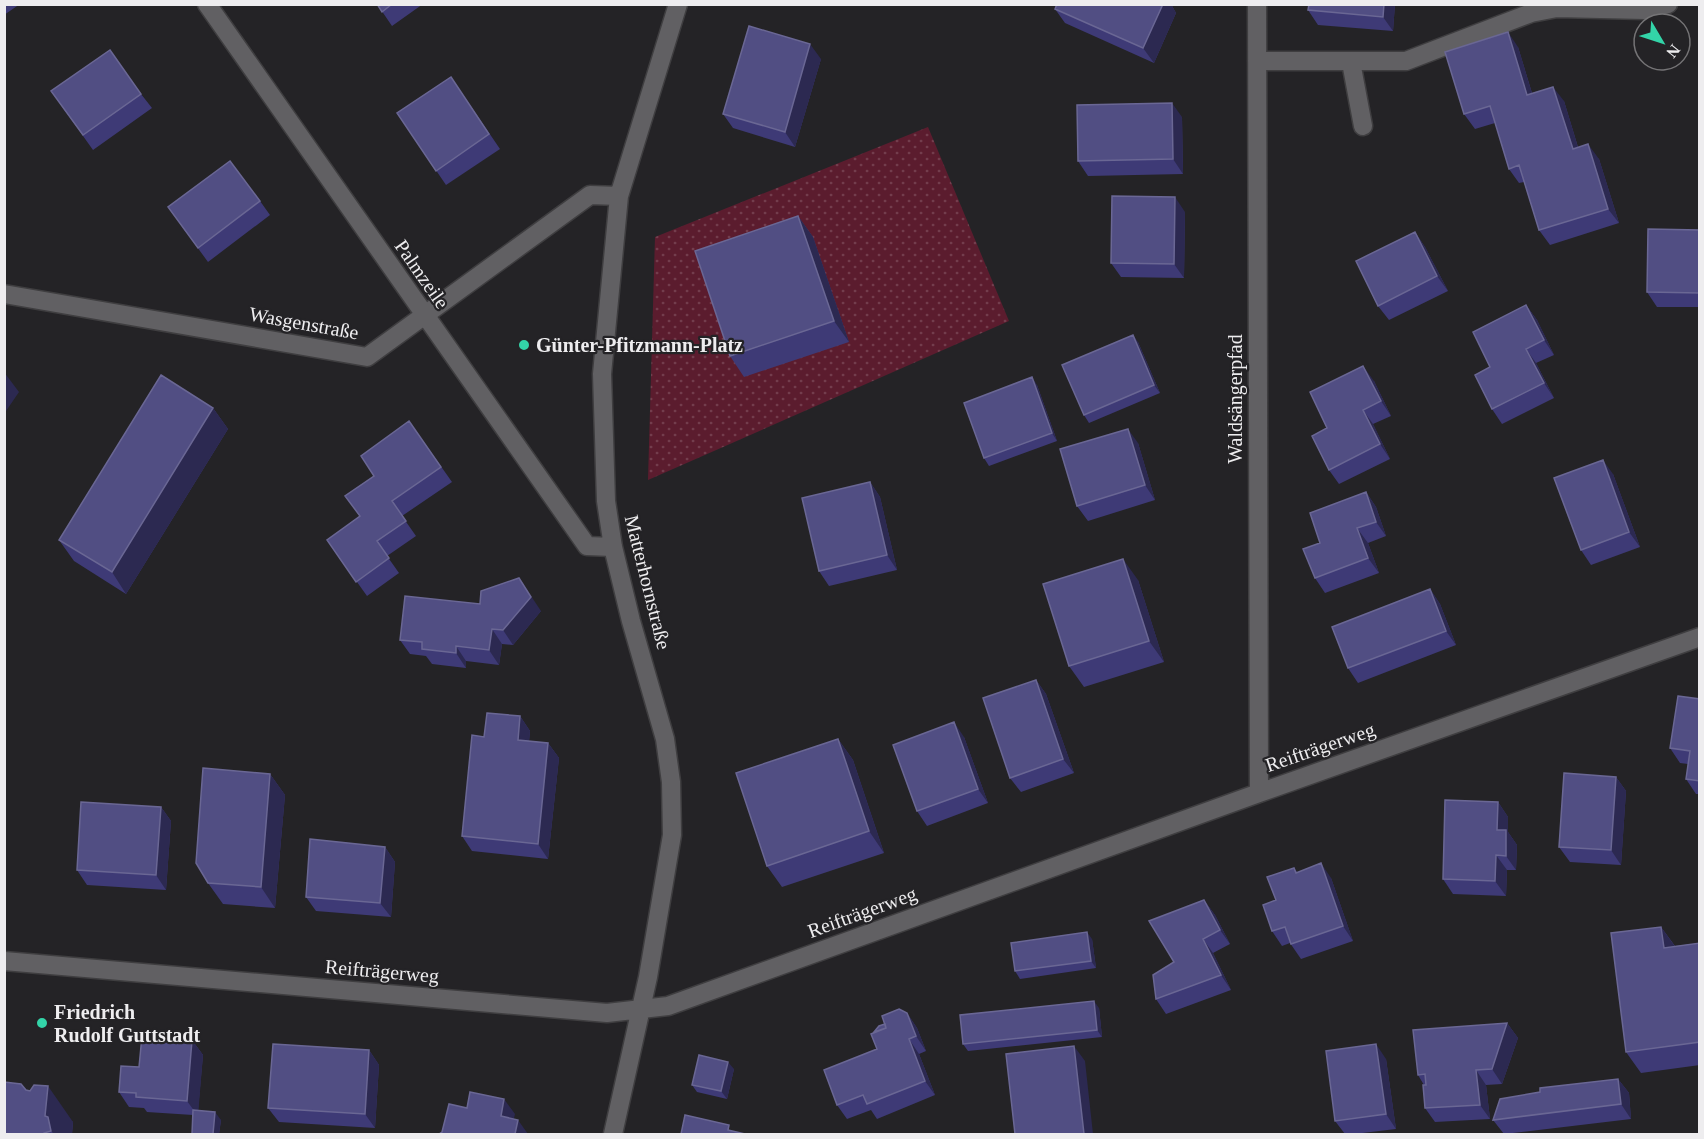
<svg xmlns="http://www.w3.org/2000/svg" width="1704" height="1139" font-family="Georgia,serif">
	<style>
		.garden { fill: url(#garden-dots) }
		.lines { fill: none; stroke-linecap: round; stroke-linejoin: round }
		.minor-casing { stroke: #3f3e40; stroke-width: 21 }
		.minor { stroke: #616063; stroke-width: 18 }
		.wall { fill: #3e3a76 }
		.shaded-wall { fill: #2c2951 }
		.building { fill: #514e83; stroke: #6a6794; stroke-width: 1.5 }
		.poi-dot { fill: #33d4a8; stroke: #242326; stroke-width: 2 }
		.labels { text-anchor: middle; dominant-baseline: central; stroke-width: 4.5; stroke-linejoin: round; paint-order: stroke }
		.street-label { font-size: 20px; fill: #eeedef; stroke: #242326 }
		.poi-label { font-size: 20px; font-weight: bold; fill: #eeedef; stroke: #242326; text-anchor: start }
	</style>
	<defs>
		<pattern id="garden-dots" width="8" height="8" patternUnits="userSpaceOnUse" patternTransform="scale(1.5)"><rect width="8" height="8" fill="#5b1c2e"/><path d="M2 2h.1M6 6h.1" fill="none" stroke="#733d4d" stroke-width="1.8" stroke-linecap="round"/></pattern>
	</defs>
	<rect width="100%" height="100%" fill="#242326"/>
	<path class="garden" d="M928 127 1009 321 648 480 655 237Z"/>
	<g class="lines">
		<g class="minor-casing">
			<path id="minor" d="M207 4 587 546 613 547
				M1257 4 1259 793
				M1257 61H1406L1531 13 1557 8 1645 10 1668 4
				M1351 62 1363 126
				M4 294 367 357 590 195 619 196
				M4 961 607 1013 668 1006 1259 793 1700 637
				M613 1134 648 977 672 835 671 782 665 739 631 621 613 547 606 501 602 374 619 196 678 4"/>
		</g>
		<use href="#minor" class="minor"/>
	</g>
	<path class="wall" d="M4 4H20L4 15Z
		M377 4H423L392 26Z
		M1057 4H1171L1176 13 1154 63 1065 23 1055 9Z
		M1309 4H1395L1393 31 1318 25 1308 10Z
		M1518 47 1532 93 1564 101 1578 147 1599 159 1619 223 1550 245 1539 230 1524 182 1519 183 1509 169 1495 123 1475 129 1464 114Z
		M821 59 795 147 733 128 723 114Z
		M451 77 500 149 446 185 397 113Z
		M51 91 141 94 152 108 93 150Z
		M1182 117 1183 174 1088 176 1078 161Z
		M260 201 270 215 208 262 168 207Z
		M1185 212 1184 278 1121 277 1111 263Z
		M798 216 813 237 849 342 744 377 730 356Z
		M1700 230V307H1657L1647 292Z
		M1415 232 1425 247 1448 291 1389 320 1378 306Z
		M1526 305 1537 320 1554 355 1536 363 1554 398 1502 424 1492 409 1490 367Z
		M1138 342 1160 393 1089 423 1084 415Z
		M1374 381 1391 416 1373 424 1390 459 1339 484 1329 470Z
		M1037 385 1057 441 989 466 984 458Z
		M213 408 228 429 126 594 74 561 59 540Z
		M409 421 452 482 402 516 416 536 387 556 399 573 367 596 327 540 360 516 374 476Z
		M1138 443 1155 500 1088 521 1077 506Z
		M1613 474 1640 547 1591 565 1581 550Z
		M870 482 880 497 897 570 829 586 819 571Z
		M1366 492 1376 507 1386 536 1368 543 1379 573 1325 593 1315 578 1320 543Z
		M1138 580 1164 662 1084 687 1069 666Z
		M1430 589 1440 604 1456 645 1358 683 1348 668Z
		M541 611 513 645 502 644 499 665 466 661V668L432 664 426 656 410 654 400 640Z
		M1036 680 1046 694 1074 773 1021 792 1010 778Z
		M1700 699V794H1696L1686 779 1688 764 1680 763 1670 748Z
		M520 716 530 731 529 741 548 743 559 758 548 859 472 851 462 836 484 737Z
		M964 737 988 803 927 826 917 811Z
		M838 739 853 760 884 853 782 887 767 866Z
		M270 774 285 795 275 908 223 904 208 883Z
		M1616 777 1626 791 1621 865 1570 862 1559 847Z
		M1498 802 1508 817V832L1517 845 1516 870H1507L1506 896 1453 894 1443 879Z
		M161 807 171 821 166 890 87 885 77 870Z
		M385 847 395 862 391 917 316 911 306 897Z
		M1294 868 1297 872 1331 878 1353 941 1301 959 1290 943 1282 946 1272 931 1276 900Z
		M1204 900 1215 915 1230 944 1213 953 1231 990 1166 1014 1156 999Z
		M1661 927 1675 946 1700 943V1065L1641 1073 1626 1052Z
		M1092 939 1096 968 1020 979 1015 971Z
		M1099 1008 1102 1037 968 1051 963 1044Z
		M907 1013 917 1028 926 1051 919 1054 935 1095 877 1119 871 1110 847 1119 837 1105 877 1049 874 1032Z
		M1507 1023 1518 1038 1502 1084 1486 1085 1490 1119 1435 1122 1425 1108 1424 1085 1418 1075Z
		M192 1040 203 1055 198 1110 221 1120 219 1134H192L193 1115 147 1112 144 1108 129 1107 119 1092 139 1067Z
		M369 1050 379 1065 375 1128 279 1122 268 1108Z
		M1386 1059 1396 1129 1354 1134H1345L1335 1121Z
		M734 1069 727 1099 697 1092 692 1085Z
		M1618 1079 1629 1093 1631 1119 1504 1134 1493 1120Z
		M26 1090 73 1122 72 1134H4Z"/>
	<path class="shaded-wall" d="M1163 4H1171L1176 13 1154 63 1143 48Z
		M1384 4H1395L1393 31 1383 17Z
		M1508 32 1518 47 1537 110 1527 95Z
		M810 44 821 59 795 147 785 132Z
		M1553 87 1564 101 1583 164 1573 149Z
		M1172 103 1182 117 1183 174 1173 159Z
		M1588 144 1599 159 1619 223 1608 209Z
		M1175 197 1185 212 1184 278 1174 264Z
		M798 216 813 237 849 342 834 321Z
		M1415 232 1425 247 1448 291 1437 276Z
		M1526 305 1537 320 1554 355 1544 340Z
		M1133 335 1138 342 1160 393 1154 385Z
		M1526 349 1536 363 1554 398 1544 383Z
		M1363 366 1374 381 1391 416 1381 401Z
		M4 372 19 392 4 414Z
		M1032 377 1037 385 1057 441 1052 433Z
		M213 408 228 429 126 594 112 572Z
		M1363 410 1373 424 1390 459 1380 444Z
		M1128 429 1138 443 1155 500 1145 485Z
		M1603 460 1613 474 1640 547 1629 532Z
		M870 482 880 497 897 570 887 555Z
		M1366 492 1376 507 1386 536 1376 522Z
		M1357 528 1368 543 1379 573 1368 558Z
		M1123 559 1138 580 1164 662 1149 641Z
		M519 578 541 611 513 645 503 630Z
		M1430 589 1440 604 1456 645 1446 631Z
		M492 629 502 644 499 665 489 650Z
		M456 646 466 661V668L456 653Z
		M1036 680 1046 694 1074 773 1063 759Z
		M520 716 530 731 528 755 518 740Z
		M954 722 964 737 988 803 978 789Z
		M838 739 853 760 884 853 869 831Z
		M548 743 559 758 548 859 538 844Z
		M270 774 285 795 275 908 261 887Z
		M1616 777 1626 791 1621 865 1611 850Z
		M1498 802 1508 817V832L1517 845 1516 870 1506 856 1497 830Z
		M161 807 171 821 166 890 156 875Z
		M385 847 395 862 391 917 380 903Z
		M1496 855 1507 870 1506 896 1495 881Z
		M1321 863 1331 878 1353 941 1343 926Z
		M1204 900 1215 915 1230 944 1220 930Z
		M1661 927 1676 948H1664Z
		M1087 932 1092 939 1096 968 1091 961Z
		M1203 939 1213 953 1231 990 1221 975Z
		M1094 1001 1099 1008 1102 1037 1097 1030Z
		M907 1013 917 1028 926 1051 916 1036Z
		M1507 1023 1518 1038 1502 1084 1492 1069Z
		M909 1039 919 1054 935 1095 925 1081Z
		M192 1040 203 1055 198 1116 187 1101Z
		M1376 1044 1386 1059 1396 1129 1386 1114Z
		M1074 1046 1085 1061 1093 1134H1084Z
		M369 1050 379 1065 375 1128 365 1114Z
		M728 1062 734 1069 727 1099 721 1091Z
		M1476 1070 1486 1085 1490 1119 1480 1105Z
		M1618 1079 1629 1093 1631 1119 1621 1104Z
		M48 1086 73 1122 72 1134H54L51 1131 45 1116Z
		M504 1099 515 1114 511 1131 501 1116Z
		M215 1112 221 1120 219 1134H213Z
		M518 1120 528 1134H515Z"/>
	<path class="building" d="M377 4H392L382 12Z
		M1057 4H1163L1143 48 1055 9Z
		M1309 4H1384L1383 17 1308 10Z
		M749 26 810 44 785 132 723 114Z
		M1508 32 1527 95 1553 87 1573 149 1588 144 1608 209 1539 230 1519 165 1509 169 1490 106 1464 114 1445 52Z
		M110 50 141 94 83 135 51 91Z
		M451 77 489 134 436 171 397 113Z
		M1172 103 1173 159 1078 161 1077 105Z
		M230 161 260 201 198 248 168 207Z
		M1112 196 1175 197 1174 264 1111 263Z
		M798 216 834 321 730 356 695 251Z
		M1648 229 1700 230V293L1647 292Z
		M1415 232 1437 276 1378 306 1356 261Z
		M1526 305 1544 340 1526 349 1544 383 1492 409 1475 375 1490 367 1473 332Z
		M1133 335 1154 385 1084 415 1062 365Z
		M1363 366 1381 401 1363 410 1380 444 1329 470 1312 436 1327 428 1310 392Z
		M161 375 213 408 112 572 59 540Z
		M1032 377 1052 433 984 458 964 403Z
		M409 421 441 467 392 501 406 521 377 541 389 558 356 582 327 540 360 516 345 496 374 476 361 456Z
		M1128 429 1145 485 1077 506 1060 449Z
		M1603 460 1629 532 1581 550 1554 478Z
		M870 482 887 555 819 571 802 498Z
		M1366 492 1376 522 1357 528 1368 558 1315 578 1303 549 1320 543 1310 513Z
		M1123 559 1149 641 1069 666 1043 584Z
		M519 578 531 597 503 630 492 629 489 650 456 646V653L422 649V642L400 640 405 596 480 604 481 591Z
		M1430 589 1446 631 1348 668 1332 627Z
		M1036 680 1063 759 1010 778 983 698Z
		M1678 696 1700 699V781L1686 779 1690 751 1670 748Z
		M487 713 520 716 518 740 548 743 538 844 462 836 472 735 484 737Z
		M954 722 978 789 917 811 893 745Z
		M838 739 869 831 767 866 736 773Z
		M203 768 270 774 261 887 208 883 196 863Z
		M1564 773 1616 777 1611 850 1559 847Z
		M1445 800 1498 802 1497 830H1506V856L1496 855 1495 881 1443 879Z
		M81 802 161 807 156 875 77 870Z
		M310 839 385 847 380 903 306 897Z
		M1321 863 1343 926 1291 944 1285 927 1272 931 1263 905 1276 900 1267 877 1294 868 1296 873Z
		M1204 900 1220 930 1203 939 1221 975 1156 999 1153 975 1174 962 1149 921Z
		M1661 927 1664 948 1700 943V1042L1626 1052 1611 933Z
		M1087 932 1091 961 1015 971 1011 943Z
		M1094 1001 1097 1030 963 1044 960 1015Z
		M899 1009 907 1013 916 1036 909 1039 925 1081 867 1104 863 1095 837 1105 824 1070 877 1049 871 1034 886 1028 882 1016Z
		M1507 1023 1492 1069 1476 1070 1480 1105 1425 1108 1423 1085H1426L1425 1074 1418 1075 1413 1030Z
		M885 1024 886 1028 874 1032 879 1026Z
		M142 1036 192 1040 187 1101 136 1097V1093L119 1092 121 1066 139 1067Z
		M273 1044 369 1050 365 1114 268 1108Z
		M1376 1044 1386 1114 1335 1121 1326 1051Z
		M1074 1046 1084 1134H1015L1006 1054Z
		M699 1055 728 1062 721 1091 692 1085Z
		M1618 1079 1621 1104 1493 1120 1500 1099 1540 1092V1088Z
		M4 1082 21 1084 26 1090 30 1091 34 1085 48 1086 45 1116 48 1117 51 1131 44 1133V1134H4Z
		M470 1092 504 1099 501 1116 518 1120 515 1134H439L442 1132 449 1104 467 1108Z
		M193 1110 215 1112 213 1134H192Z
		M685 1115 729 1125 728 1130 745 1134H681Z"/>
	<g class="poi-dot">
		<circle cx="524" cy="345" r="6"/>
		<circle cx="42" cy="1023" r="6"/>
	</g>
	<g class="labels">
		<g class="street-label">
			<text transform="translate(422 274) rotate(55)">Palmzeile</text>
			<text transform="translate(304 323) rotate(10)">Wasgenstraße</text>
			<text transform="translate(1235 399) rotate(-90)">Waldsängerpfad</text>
			<text transform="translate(648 582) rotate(76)">Matterhornstraße</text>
			<text transform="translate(1320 747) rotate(-19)">Reifträgerweg</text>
			<text transform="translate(862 912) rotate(-20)">Reifträgerweg</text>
			<text transform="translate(382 971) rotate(5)">Reifträgerweg</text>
		</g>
		<g class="poi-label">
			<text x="536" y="345">Günter-Pfitzmann-Platz</text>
			<text x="54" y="1012">Friedrich<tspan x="54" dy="23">Rudolf Guttstadt</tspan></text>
		</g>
	</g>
	<rect width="1704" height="1139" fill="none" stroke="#eeedef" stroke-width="12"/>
	<g transform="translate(1662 42) rotate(129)"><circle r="28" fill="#242326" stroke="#757476" stroke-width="1.5"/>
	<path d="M0-4.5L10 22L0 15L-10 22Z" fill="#33d4a8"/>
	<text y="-9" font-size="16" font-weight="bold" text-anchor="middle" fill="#eeedef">N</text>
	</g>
</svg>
